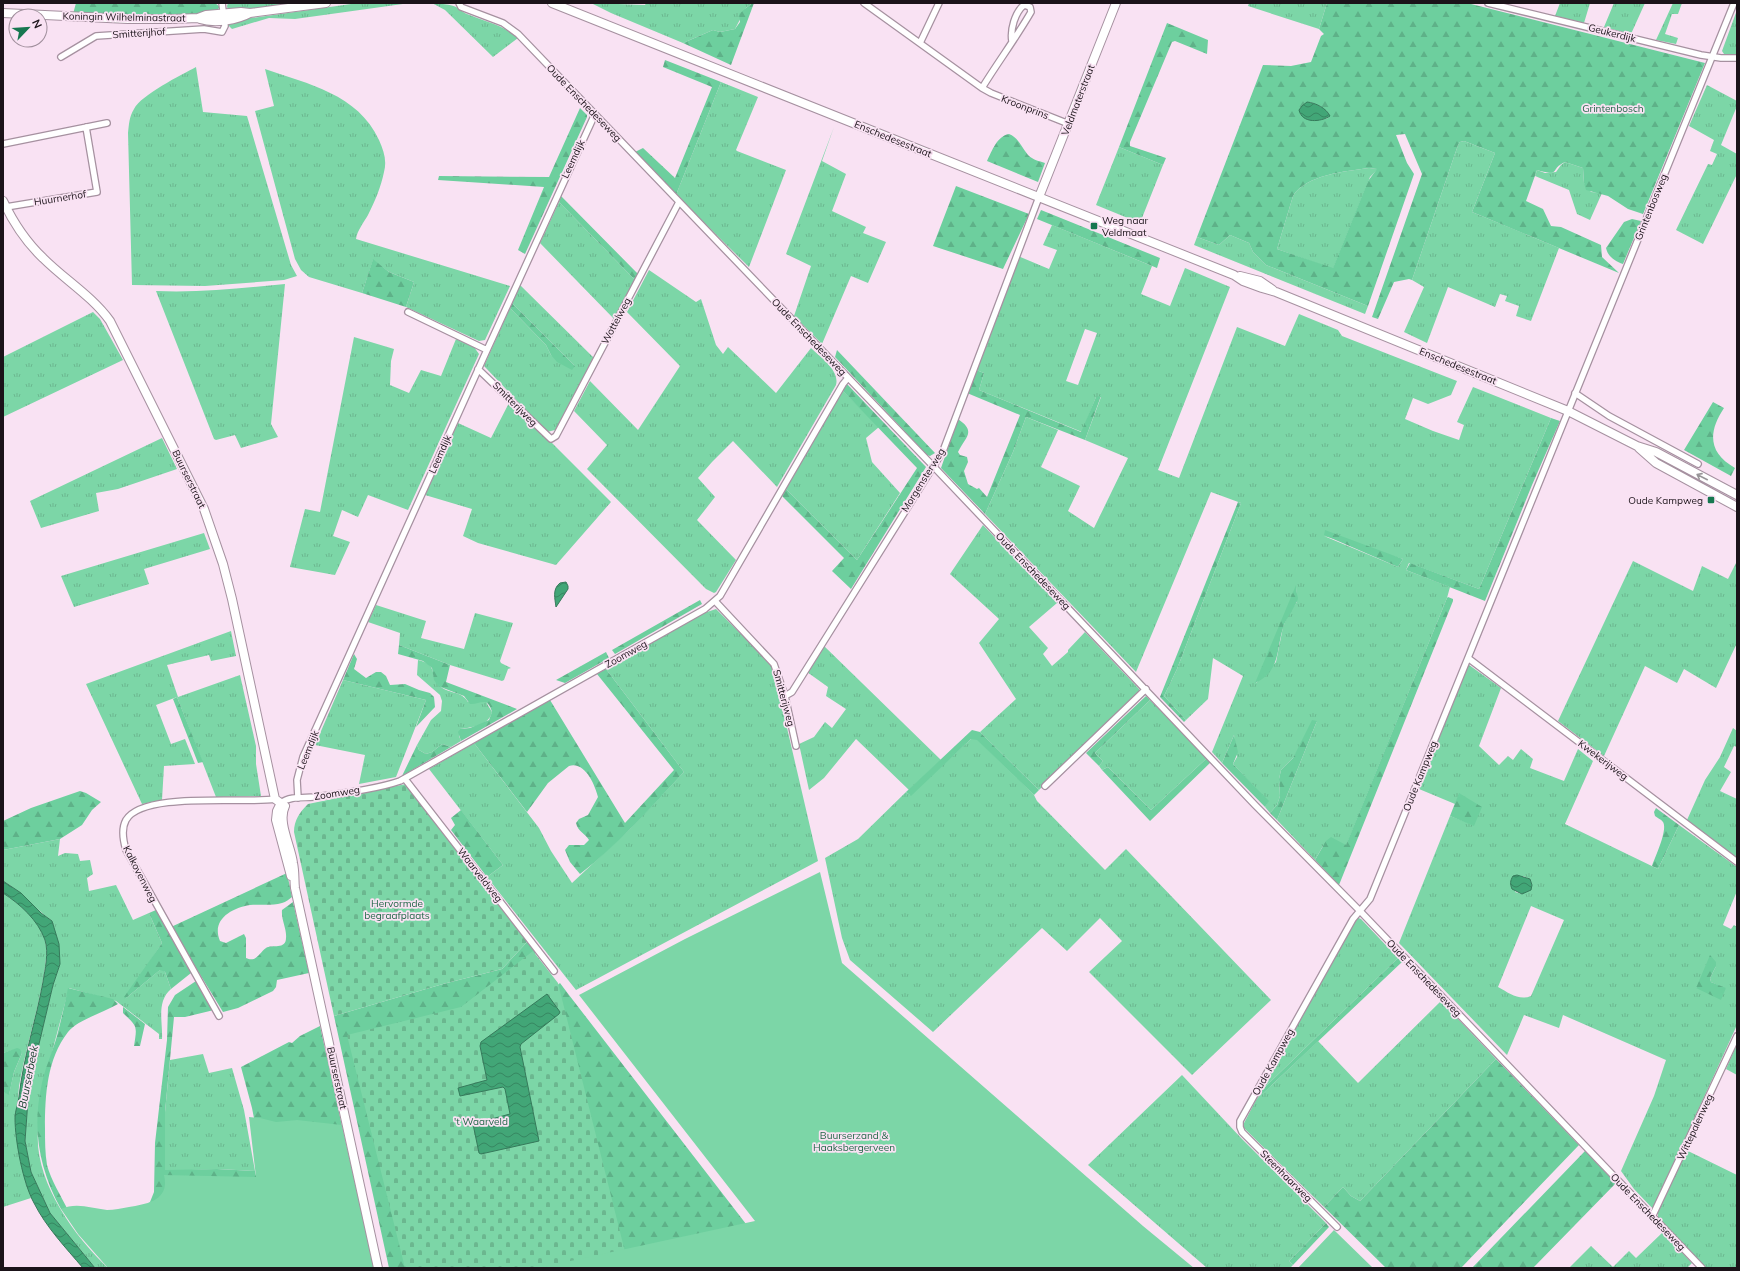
<svg xmlns="http://www.w3.org/2000/svg" width="1740" height="1271" font-family="Mulish,sans-serif">
	<style>
		.grass { fill: url(#grass-tufts); fill-rule: evenodd }
		.forest { fill: url(#forest-firs); fill-rule: evenodd }
		.cemetery { fill: url(#cemetery-stones) }
		.park { fill: #7cd6a7 }
		.water { fill: url(#water-waves); stroke: #367a5b }
		.lines { fill: none; stroke-linecap: round; stroke-linejoin: round }
		.street-casing { stroke: #a691a0; stroke-width: 8 }
		.secondary-casing { stroke: #a691a0; stroke-width: 10 }
		.street { stroke: #fff; stroke-width: 5.5 }
		.secondary { stroke: #fff; stroke-width: 8 }
		.oneway { stroke: #989598 }
		.poi-dot { fill: #167850; stroke: #f9e2f3; stroke-width: 1.5 }
		.labels { text-anchor: middle; dominant-baseline: central; stroke-width: 3.5; stroke-linejoin: round; paint-order: stroke }
		.street-label { font-size: 10px; fill: #1b1319; stroke: #f9e2f3 }
		.park-label { font-size: 10px; fill: #1f6646; stroke: #f9e2f3 }
		.poi-label { font-size: 10px; fill: #1b1319; stroke: #f9e2f3; text-anchor: start }
		.water-label { font-size: 11px; font-style: italic; fill: #133d29; stroke: #f9e2f3 }
	</style>
	<defs>
		<pattern id="grass-tufts" width="24" height="20" patternUnits="userSpaceOnUse"><rect width="24" height="20" fill="#7cd6a7"/><path d="M3 7l-1-3M5 7V3M7 7l1-3M15 17l-1-3M17 17v-4M19 17l1-3" fill="none" stroke="#6bb78f"/></pattern>
		<pattern id="forest-firs" width="22" height="20" patternUnits="userSpaceOnUse"><rect width="22" height="20" fill="#6dcf9e"/><path d="M5 1l3.5 6h-7zM16 11l3.5 6h-7z" fill="#5eb188"/></pattern>
		<pattern id="cemetery-stones" width="16" height="16" patternUnits="userSpaceOnUse"><rect width="16" height="16" fill="#7cd6a7"/><path d="M2 7V4a2 2 0 0 1 4 0v3zM10 15v-3a2 2 0 0 1 4 0v3z" fill="#6bb78f"/></pattern>
		<pattern id="water-waves" width="16" height="10" patternUnits="userSpaceOnUse"><rect width="16" height="10" fill="#42a677"/><path d="M0 5q4-4 8 0t8 0" fill="none" stroke="#368661"/></pattern>
	</defs>
	<rect width="100%" height="100%" fill="#f9e2f3"/>
	<path class="grass" d="M228 3H294L228 12 227 6Z
		M358 3H410L295 19 269 18 232 29 228 25V23L230 21Z
		M432 3C437 3 453 5 456 7 460 9 462 12 467 14 483 21 504 25 518 38L493 57 445 10Z
		M591 3 645 5 646 3H752L746 8 735 29 720 32 713 30 683 43 611 13Z
		M1249 3H1327L1319 29 1248 6Z
		M1560 3H1590L1584 23 1555 16Z
		M1614 3H1645L1631 34 1604 27Z
		M1673 3H1682L1678 14H1672L1665 34 1678 38 1676 44 1656 40Z
		M1737 10V54H1724L1722 51Z
		M196 67 203 112 247 116 291 265 297 276 284 280 205 286 132 285 128 133C129 125 129 117 134 109 141 95 181 75 196 67Z
		M265 69C308 84 358 94 379 140 384 151 387 161 384 172 381 187 375 201 368 215 364 222 357 231 356 239L510 286 485 340 479 341 406 307 414 282 389 272 373 260 362 293 309 277 301 270 295 259 255 111 274 106Z
		M721 82 758 97 736 150 737 151 786 170 749 267 676 195Z
		M1707 85 1737 101V106L1721 145 1737 154V174L1703 244 1676 230 1708 164 1712 165 1717 154 1710 151 1714 140 1689 126Z
		M834 127 822 161 846 174 832 211 866 227 863 233 886 242 868 283 851 276 822 344 794 316 811 266 786 254Z
		M1464 141 1495 153 1472 212 1559 248 1531 321 1516 316 1519 306 1505 301 1507 296 1500 294 1495 307 1448 287 1427 343 1404 332 1424 287 1412 280 1458 145 1460 142Z
		M1119 147 1163 165 1140 223 1096 205Z
		M1565 162 1583 168 1584 183 1591 192 1602 193 1590 220 1577 214 1569 190 1535 176 1537 170 1545 173 1556 172 1561 165Z
		M1369 168 1378 169 1370 177 1333 269 1277 249 1293 196C1305 175 1347 171 1369 168Z
		M559 202 636 281 615 320 540 243Z
		M1052 225 1152 266 1141 294 1170 306 1185 268 1230 287 1158 470 1179 478 1237 327 1285 346 1299 314 1338 330 1342 336 1457 381 1451 395 1428 404 1413 398 1405 419 1433 431 1459 440 1464 425 1457 422 1473 387 1551 418 1479 589 1409 563 1406 570 1450 587 1447 598 1346 846H1323L1315 860 1277 820 1317 721 1293 758 1281 770 1279 779 1280 796 1277 805 1270 813 1265 807 1268 801 1233 764 1237 757 1234 735 1222 763 1212 752 1243 676 1213 658 1208 699 1186 720 1164 696 1177 669 1241 503 1211 492 1136 672 985 514 1013 452 1026 417 1058 430 1041 467 1080 486 1068 511 1094 528 1128 458 1085 440 1101 397H1096L1082 432 979 390 984 373 976 370 1018 256 1049 269 1057 250 1043 245ZM1085 329 1097 333 1078 385 1066 381ZM1324 536 1403 559 1398 567ZM1296 587 1297 602 1289 613 1283 627 1276 662 1256 683Z
		M1230 235 1249 243 1253 252 1266 265 1368 306 1365 314 1194 245 1197 237 1219 245Z
		M649 270 696 302 701 299 716 345 723 354 728 347 776 393 811 348C820 357 840 370 836 385L777 487 733 441 712 462 698 478 715 497 697 520 736 560 716 592 714 593 706 589 587 469 607 445 574 411 590 381 638 430 680 366 627 312Z
		M285 284 271 424 278 437 241 448 235 435 216 440 214 439 156 291C199 293 242 288 285 284Z
		M520 285 595 359 558 428 555 430 547 432 484 366 510 308 546 345 551 355 575 366 512 303Z
		M93 312 100 319 123 360 3 417V357Z
		M354 337 394 349 391 361 390 385 409 393 421 370 441 376 456 339 474 347 479 354 408 510 368 495 358 517 342 510 333 536 350 542 335 575 290 567 305 509 320 512Z
		M841 389 879 427 866 438 872 462 900 493 857 560 785 488Z
		M510 401 611 502 556 565 478 543 463 536 472 509 425 495 458 423 491 438Z
		M162 438 177 469 118 489 96 493 99 511 41 528 30 501Z
		M983 525 1057 603 1029 627 1048 648 1043 654 1052 666 1068 652V650L1085 632 1139 689V692L1039 790 980 732 1016 699 979 643 999 619 950 574Z
		M204 533 210 549 144 569 149 584 74 607 61 576Z
		M1633 561 1693 591 1702 566 1728 579 1737 561V643L1716 688 1684 669 1677 683 1645 666 1604 756 1558 721Z
		M376 605 426 621 421 638 464 649 475 613 513 623 500 661 501 663 511 668 508 669 504 680 502 681 450 665 399 645 400 633 368 622Z
		M716 609 771 664 774 672 818 861 576 990 487 877 503 865 429 769 474 743 539 828 551 851 572 883 630 829 684 772 606 669 704 613Z
		M231 631 236 656 211 661 209 655 167 665 178 697 240 675 256 746V764L261 796 216 797 177 697 156 705 171 744 185 739 195 764 164 766 162 800 142 804 86 684Z
		M823 645 941 760 909 790 856 739 824 778 809 790 799 744 814 737 825 722 832 728 846 709 826 696 828 687 807 672Z
		M418 660C440 665 428 677 441 687 450 694 462 691 468 702H486L492 712C489 726 472 727 460 729L459 736 461 741 451 747 442 744 432 752 426 754 419 750 417 745 431 720 441 711 442 701 440 695 417 675Z
		M1469 665 1501 688 1479 746 1499 765 1508 756 1513 760 1521 749 1533 759 1530 768 1564 781 1578 749 1593 761 1565 824 1658 869 1679 825 1737 867V891L1723 925 1731 929 1734 925 1737 927V1025L1653 1209 1634 1189 1621 1171 1654 1096 1666 1060 1563 1015 1559 1028 1524 1015 1507 1055 1399 943 1450 816 1474 825 1460 794 1455 804 1419 789 1466 668ZM1523 876 1530 879 1532 885 1522 894 1515 892ZM1531 906 1564 920 1531 996C1519 1001 1509 993 1498 987ZM1716 966 1710 978 1711 982 1726 989 1696 988Z
		M343 680 426 700 396 777 359 784 365 755 315 745Z
		M1150 700 1207 758 1151 810 1108 767 1102 770 1099 766 1103 761 1095 753Z
		M1733 728 1737 731V747L1734 746 1724 767 1731 772 1720 791 1737 799V858L1687 820 1705 780 1720 757Z
		M971 739H977L1034 795 1037 801 1105 870 1126 849 1271 1000 1192 1075 1089 972 1122 941 1100 918 1067 951 1042 928 933 1032 850 960 842 938 825 858 858 839 906 792 910 795Z
		M60 839 58 856 65 853 78 854 80 861 90 860 93 874 87 878 89 891 116 885 133 920 149 913 162 943 125 999 161 969 165 972 171 989C156 1002 163 1022 162 1039H159V1034L116 1001 69 988C57 1035 42 1082 38 1131 34 1180 73 1235 108 1268H95L50 1213 31 1172 25 1141 29 1086 53 985 60 964 52 921C34 908 22 892 3 881V850Z
		M3 893C20 904 39 920 45 940 48 953 45 967 43 980 37 1014 26 1047 20 1081 17 1095 19 1109 20 1123 21 1151 22 1172 31 1198L3 1207V1092L9 1094 14 1072 22 1053 17 1049 3 1053Z
		M1356 917 1361 919 1398 958 1263 1089Z
		M1441 1001 1496 1059 1360 1201 1351 1196 1343 1187 1324 1207 1244 1128 1243 1125 1256 1100 1318 1041 1358 1083Z
		M1737 1044V1075L1726 1069Z
		M203 1054 209 1073 232 1068 244 1110 255 1171 217 1169 165 1171V1112L170 1060Z
		M1182 1075 1242 1139 1326 1223 1289 1261 1293 1265 1290 1268H1207L1088 1165Z
		M1686 1150 1737 1175V1268H1706L1658 1218V1210Z
		M1663 1232 1692 1263 1687 1268H1569L1591 1246 1613 1267 1629 1251 1636 1258Z"/>
	<path class="forest" d="M76 3H215L220 7 214 13 139 16 73 14Z
		M752 3H754L731 65 683 43 713 30 720 32 735 29 740 22 739 14Z
		M1327 3H1467L1705 63 1643 214 1628 209 1608 196 1586 190 1584 183 1583 168 1565 162C1549 169 1562 177 1537 170L1526 201 1543 209 1551 226 1561 227 1601 245 1602 257 1619 273 1472 212 1495 153 1464 141 1460 142 1458 145 1412 280 1409 279 1394 282 1378 319 1372 317 1422 174 1405 134 1396 135 1407 163 1414 174 1368 306 1266 265 1253 252 1249 243 1230 235 1219 245 1197 237 1263 65 1291 66 1311 62 1321 36 1324 34 1319 29ZM1310 102 1320 106 1329 114 1328 118C1317 120 1310 122 1300 114ZM1369 168 1377 169 1368 181 1333 268 1277 249 1293 196C1305 175 1347 171 1369 168Z
		M1167 23 1208 40 1207 54 1175 41 1172 42 1130 142V146L1166 158 1163 165 1119 147Z
		M665 60 721 82 676 195 635 152 643 148 675 178 712 87 663 67Z
		M580 108 587 115V117L525 254 518 250 544 187 438 180 439 176 549 177Z
		M1009 134C1019 138 1021 147 1028 155 1033 160 1039 161 1045 163L1038 182 987 161C992 151 997 136 1009 134Z
		M956 186 1029 214 1003 269 933 246Z
		M561 196 639 275 636 281 559 202Z
		M1041 210 1160 258 1157 268 1037 219Z
		M1632 219 1641 221 1623 264C1615 261 1608 257 1606 248L1624 222Z
		M373 259 389 272 414 282 406 307 362 293Z
		M512 303 575 366 572 370 557 362 551 355 546 345 510 308Z
		M837 350 935 453 930 456 927 455 835 357Z
		M976 370 984 373 979 390 1081 432 1096 397 1101 396 1085 440 1026 417 1013 452 985 514 941 468 958 419C977 432 965 437 958 452L960 455 967 457 968 462 964 471 968 484 977 489 979 488 987 497 1020 415 967 393Z
		M846 384 848 385 926 467 851 589 832 571 844 558 781 495 785 488 857 560 917 468 841 389Z
		M1713 402 1724 408C1708 432 1708 453 1735 468L1731 476 1684 450Z
		M1551 418 1560 421 1532 485 1485 601 1406 570 1410 563 1479 589Z
		M1238 502 1241 503 1177 669 1164 696 1186 720 1184 722 1160 697Z
		M1325 530 1403 559 1398 567 1324 535Z
		M1296 585C1296 590 1297 594 1298 598 1298 603 1285 620 1283 628 1276 650 1281 671 1255 683Z
		M1448 597 1453 599V601L1339 885 1315 860 1326 841 1331 837 1346 845 1447 598Z
		M700 600 702 604 615 654 612 650Z
		M399 645 450 665 446 682 517 709 461 741 458 732 460 729 470 728 489 720 492 712C487 695 480 705 470 704L464 696 438 686 434 680 432 668 423 661 398 654Z
		M606 652 609 658 565 683 556 680Z
		M354 654 357 659 354 669 366 678 376 672H381L386 676 390 685 405 684 419 690 430 693 434 697 435 707 416 727 426 700 343 680Z
		M606 669 684 772C651 807 619 844 580 874L570 862 565 850 569 845H584L589 840C585 833 578 832 576 823L579 819 588 815 598 797C595 785 585 761 569 766L548 783 527 812 474 743 550 700 625 823 674 770 597 674Z
		M1146 696 1150 700 1095 753 1103 761 1099 766 1086 753Z
		M177 697 203 762 198 763 173 699Z
		M1312 720 1317 721 1277 820 1270 813 1277 805 1280 796 1279 779 1281 770 1293 758Z
		M972 730 980 732 1039 790 1034 795 977 740 971 739 911 796 906 792Z
		M1234 735 1238 752 1233 764 1269 801 1265 807 1222 763Z
		M442 744 451 747 402 776 417 745 419 750 426 754 432 752Z
		M1207 758 1211 762 1150 821 1102 770 1108 767 1151 810Z
		M80 791 86 793 101 802 92 810 82 825 60 839 3 850V821L31 808Z
		M1459 793 1482 807 1474 826 1450 816Z
		M1656 808 1679 825 1658 869 1652 866C1655 857 1668 830 1663 822 1661 819 1657 818 1655 816L1654 812Z
		M461 810 503 865 487 877 451 830 455 825 451 818Z
		M287 873 292 897C289 899 286 902 282 903 271 906 261 904 250 905 231 908 211 920 220 941L226 943 244 934 246 938V958C256 963 259 953 266 948 272 944 286 950 286 938 287 929 281 920 282 910L293 902 309 973 277 980 276 987 273 991 238 1008 223 1012 171 927Z
		M156 910 191 973 171 989 165 972 160 970 125 999 124 997 162 943 149 913Z
		M528 941 537 952 487 991 414 1268H389L334 1016 443 984 502 969Z
		M1710 955 1716 962V966L1710 978 1711 982 1726 988 1721 1000 1696 988Z
		M1398 958 1402 962 1256 1100 1263 1089Z
		M196 981 214 1010 185 1017H174L165 1112V1170L217 1169 255 1171 263 1211 145 1209 150 1202 154 1192 155 1143 167 1040 168 1007 175 995Z
		M560 983 569 995 780 1268H471L547 994Z
		M68 988 113 999 118 1004C103 1013 79 1019 68 1032 47 1059 45 1095 45 1128 45 1141 45 1153 47 1165 51 1180 61 1196 68 1210L61 1209C40 1171 32 1131 41 1088 44 1070 52 1053 57 1036 61 1020 65 1004 68 988Z
		M123 1007 145 1024 140 1046H134C137 1026 138 1027 123 1013Z
		M320 1026 342 1126 272 1209 252 1108 241 1067 289 1042 292 1043 300 1036Z
		M17 1048 20 1049 22 1053 14 1072 9 1095 3 1092V1053Z
		M1496 1059 1579 1145 1461 1268H1386L1324 1207 1343 1187 1351 1196 1360 1201Z
		M1585 1151 1616 1183 1533 1268H1472Z
		M1326 1223 1329 1227 1293 1265 1289 1261Z"/>
	<path class="cemetery" d="M406 784 528 941 502 969 443 984 334 1016 294 832C294 820 300 812 308 804Z
		M533 951 558 983 626 1256 579 1268H405L347 1035 461 1007Z"/>
	<path class="park" d="M820 872 842 963 1143 1226 1194 1268H538L755 1221 579 995 685 939Z
		M249 1117 260 1118 276 1122 297 1120 342 1125 374 1268H108L78 1234 61 1209C76 1202 91 1208 107 1210 114 1210 122 1208 129 1207 148 1204 170 1200 164 1175L256 1177Z
		M1334 1230 1373 1268H1298Z"/>
	<path class="water" d="M1307 102C1316 103 1326 108 1330 116 1321 122 1302 124 1299 110L1302 106Z
		M566 582 568 586V589L556 607C555 599 552 589 560 583Z
		M1517 875 1530 879 1532 885 1531 890 1522 894 1512 889C1510 884 1510 881 1513 876Z
		M3 881 21 893 41 913 52 921 59 944 60 964 53 985 29 1086 25 1141 31 1172 50 1213 95 1268H83C66 1248 46 1227 34 1203 23 1183 15 1141 15 1118 15 1111 18 1104 19 1097 23 1058 36 1021 43 982 45 969 49 953 45 940 38 920 20 904 3 893Z
		M547 994 560 1012 559 1014 521 1044 520 1047 539 1141 481 1154 479 1153 473 1124 510 1114 505 1089 503 1087 460 1096 458 1088 487 1080 480 1046 481 1042Z"/>
	<g class="lines">
		<g class="street-casing">
			<path id="street" d="M459 3 461 7 503 23 518 34 933 466 1255 805 1360 911 1702 1268
				M864 3 982 88 991 93 1069 124
				M1488 3 1701 55 1721 58H1737
				M920 43 939 3
				M61 57 96 36 204 29 222 32 225 26 222 3
				M982 88C998 62 1016 38 1031 12L1030 7 1024 5C1015 12 1010 30 1012 41
				M3 144 107 123
				M6 207 97 192 86 127
				M408 312 487 350
				M478 369 551 439 556 436 679 202
				M1575 393 1609 416 1698 464
				M715 601 774 664 785 696 796 746
				M1468 658 1737 862
				M785 696 792 692 943 451 1039 197
				M405 779 554 971
				M1045 786 1146 689
				M298 798 297 780 303 757 487 350 595 114
				M281 803C290 796 303 798 314 797 339 794 377 789 400 781L705 609 720 596 843 384 848 378
				M219 1016 126 850C123 840 121 829 126 820 143 791 244 804 275 799
				M1652 1217 1737 1036
				M1337 1227 1242 1132 1240 1127V1121L1353 919 1370 899 1734 3"/>
		</g>
		<g class="secondary-casing">
			<path id="secondary" d="M552 3 1234 275 1243 281 1262 288 1276 292 1568 411 1637 446 1656 452 1737 495
				M3 13 128 19H172L198 18 206 15 241 12 250 13
				M200 19C215 24 237 20 250 13L326 3
				M1039 197 1116 3
				M3 201C13 222 26 242 43 258 65 280 92 296 110 321L204 509 223 564 232 599 275 799 285 806C277 822 291 846 293 863 295 872 294 880 295 888L378 1268
				M1240 276 1260 281 1273 290
				M1639 448 1656 463 1737 507
				M281 803 277 811 276 820 291 876"/>
		</g>
		<use href="#street" class="street"/>
		<use href="#secondary" class="secondary"/>
	</g>
	<defs><path id="oneway-shaft" d="M-6 0H5M1.5-3L5.5 0L1.5 3" fill="none" stroke-width="1.6" stroke-linecap="round" stroke-linejoin="round"/></defs>
	<use class="oneway" href="#oneway-shaft" transform="translate(1702 477) rotate(-153)"/>
	<g class="poi-dot">
		<rect x="1090" y="222" width="8" height="8" rx="2"/>
		<rect x="1707" y="496" width="8" height="8" rx="2"/>
	</g>
	<g class="labels">
		<g class="street-label">
			<text transform="translate(124 17) rotate(1)">Koningin Wilhelminastraat</text>
			<text transform="translate(139 33) rotate(-4)">Smitterijhof</text>
			<text transform="translate(1612 33) rotate(14)">Geukerdijk</text>
			<text transform="translate(1078 100) rotate(-69)">Veldmaterstraat</text>
			<text transform="translate(584 103) rotate(46)">Oude Enschedeseweg</text>
			<text transform="translate(1025 107) rotate(21)">Kroonprins</text>
			<text transform="translate(893 139) rotate(22)">Enschedesestraat</text>
			<text transform="translate(573 159) rotate(-65)">Leemdijk</text>
			<text transform="translate(60 198) rotate(-9)">Huurnerhof</text>
			<text transform="translate(1651 207) rotate(-68)">Grintenbosweg</text>
			<text transform="translate(616 321) rotate(-62)">Wottelweg</text>
			<text transform="translate(809 337) rotate(46)">Oude Enschedeseweg</text>
			<text transform="translate(1458 366) rotate(22)">Enschedesestraat</text>
			<text transform="translate(515 404) rotate(45)">Smitterijweg</text>
			<text transform="translate(440 454) rotate(-66)">Leemdijk</text>
			<text transform="translate(189 479) rotate(64)">Buurserstraat</text>
			<text transform="translate(923 480) rotate(-58)">Morgensterweg</text>
			<text transform="translate(1033 571) rotate(46)">Oude Enschedeseweg</text>
			<text transform="translate(626 654) rotate(-29)">Zoomweg</text>
			<text transform="translate(784 698) rotate(75)">Smitterijweg</text>
			<text transform="translate(308 750) rotate(-68)">Leemdijk</text>
			<text transform="translate(1603 760) rotate(37)">Kwekerijweg</text>
			<text transform="translate(1420 776) rotate(-68)">Oude Kampweg</text>
			<text transform="translate(337 793) rotate(-9)">Zoomweg</text>
			<text transform="translate(140 874) rotate(63)">Kalkovenweg</text>
			<text transform="translate(480 875) rotate(52)">Waarveldweg</text>
			<text transform="translate(1424 978) rotate(46)">Oude Enschedeseweg</text>
			<text transform="translate(1273 1062) rotate(-61)">Oude Kampweg</text>
			<text transform="translate(337 1078) rotate(78)">Buurserstraat</text>
			<text transform="translate(1695 1127) rotate(-65)">Wittepalenweg</text>
			<text transform="translate(1286 1176) rotate(45)">Steenhaarweg</text>
			<text transform="translate(1648 1212) rotate(46)">Oude Enschedeseweg</text>
		</g>
		<g class="park-label">
			<text x="1613" y="108">Grintenbosch</text>
			<text x="397" y="903">Hervormde<tspan x="397" dy="12">begraafplaats</tspan></text>
			<text x="481" y="1121">'t Waarveld</text>
			<text x="854" y="1135">Buurserzand &amp;<tspan x="854" dy="12">Haaksbergerveen</tspan></text>
		</g>
		<g class="poi-label">
			<text x="1102" y="220">Weg naar<tspan x="1102" dy="12">Veldmaat</tspan></text>
			<text x="1703" y="500" text-anchor="end">Oude Kampweg</text>
		</g>
		<g class="water-label">
			<text transform="translate(28 1077) rotate(-79)">Buurserbeek</text>
		</g>
	</g>
	<rect width="1740" height="1271" fill="none" stroke="#1b1319" stroke-width="8"/>
	<g transform="translate(28 28) rotate(65)"><circle r="19" fill="#f9e2f3" stroke="#a08f9c"/>
	<path d="M0-3L7 15L0 10L-7 15Z" fill="#167850"/>
	<text y="-6" font-size="11" font-weight="bold" text-anchor="middle" fill="#1b1319">N</text>
	</g>
</svg>
